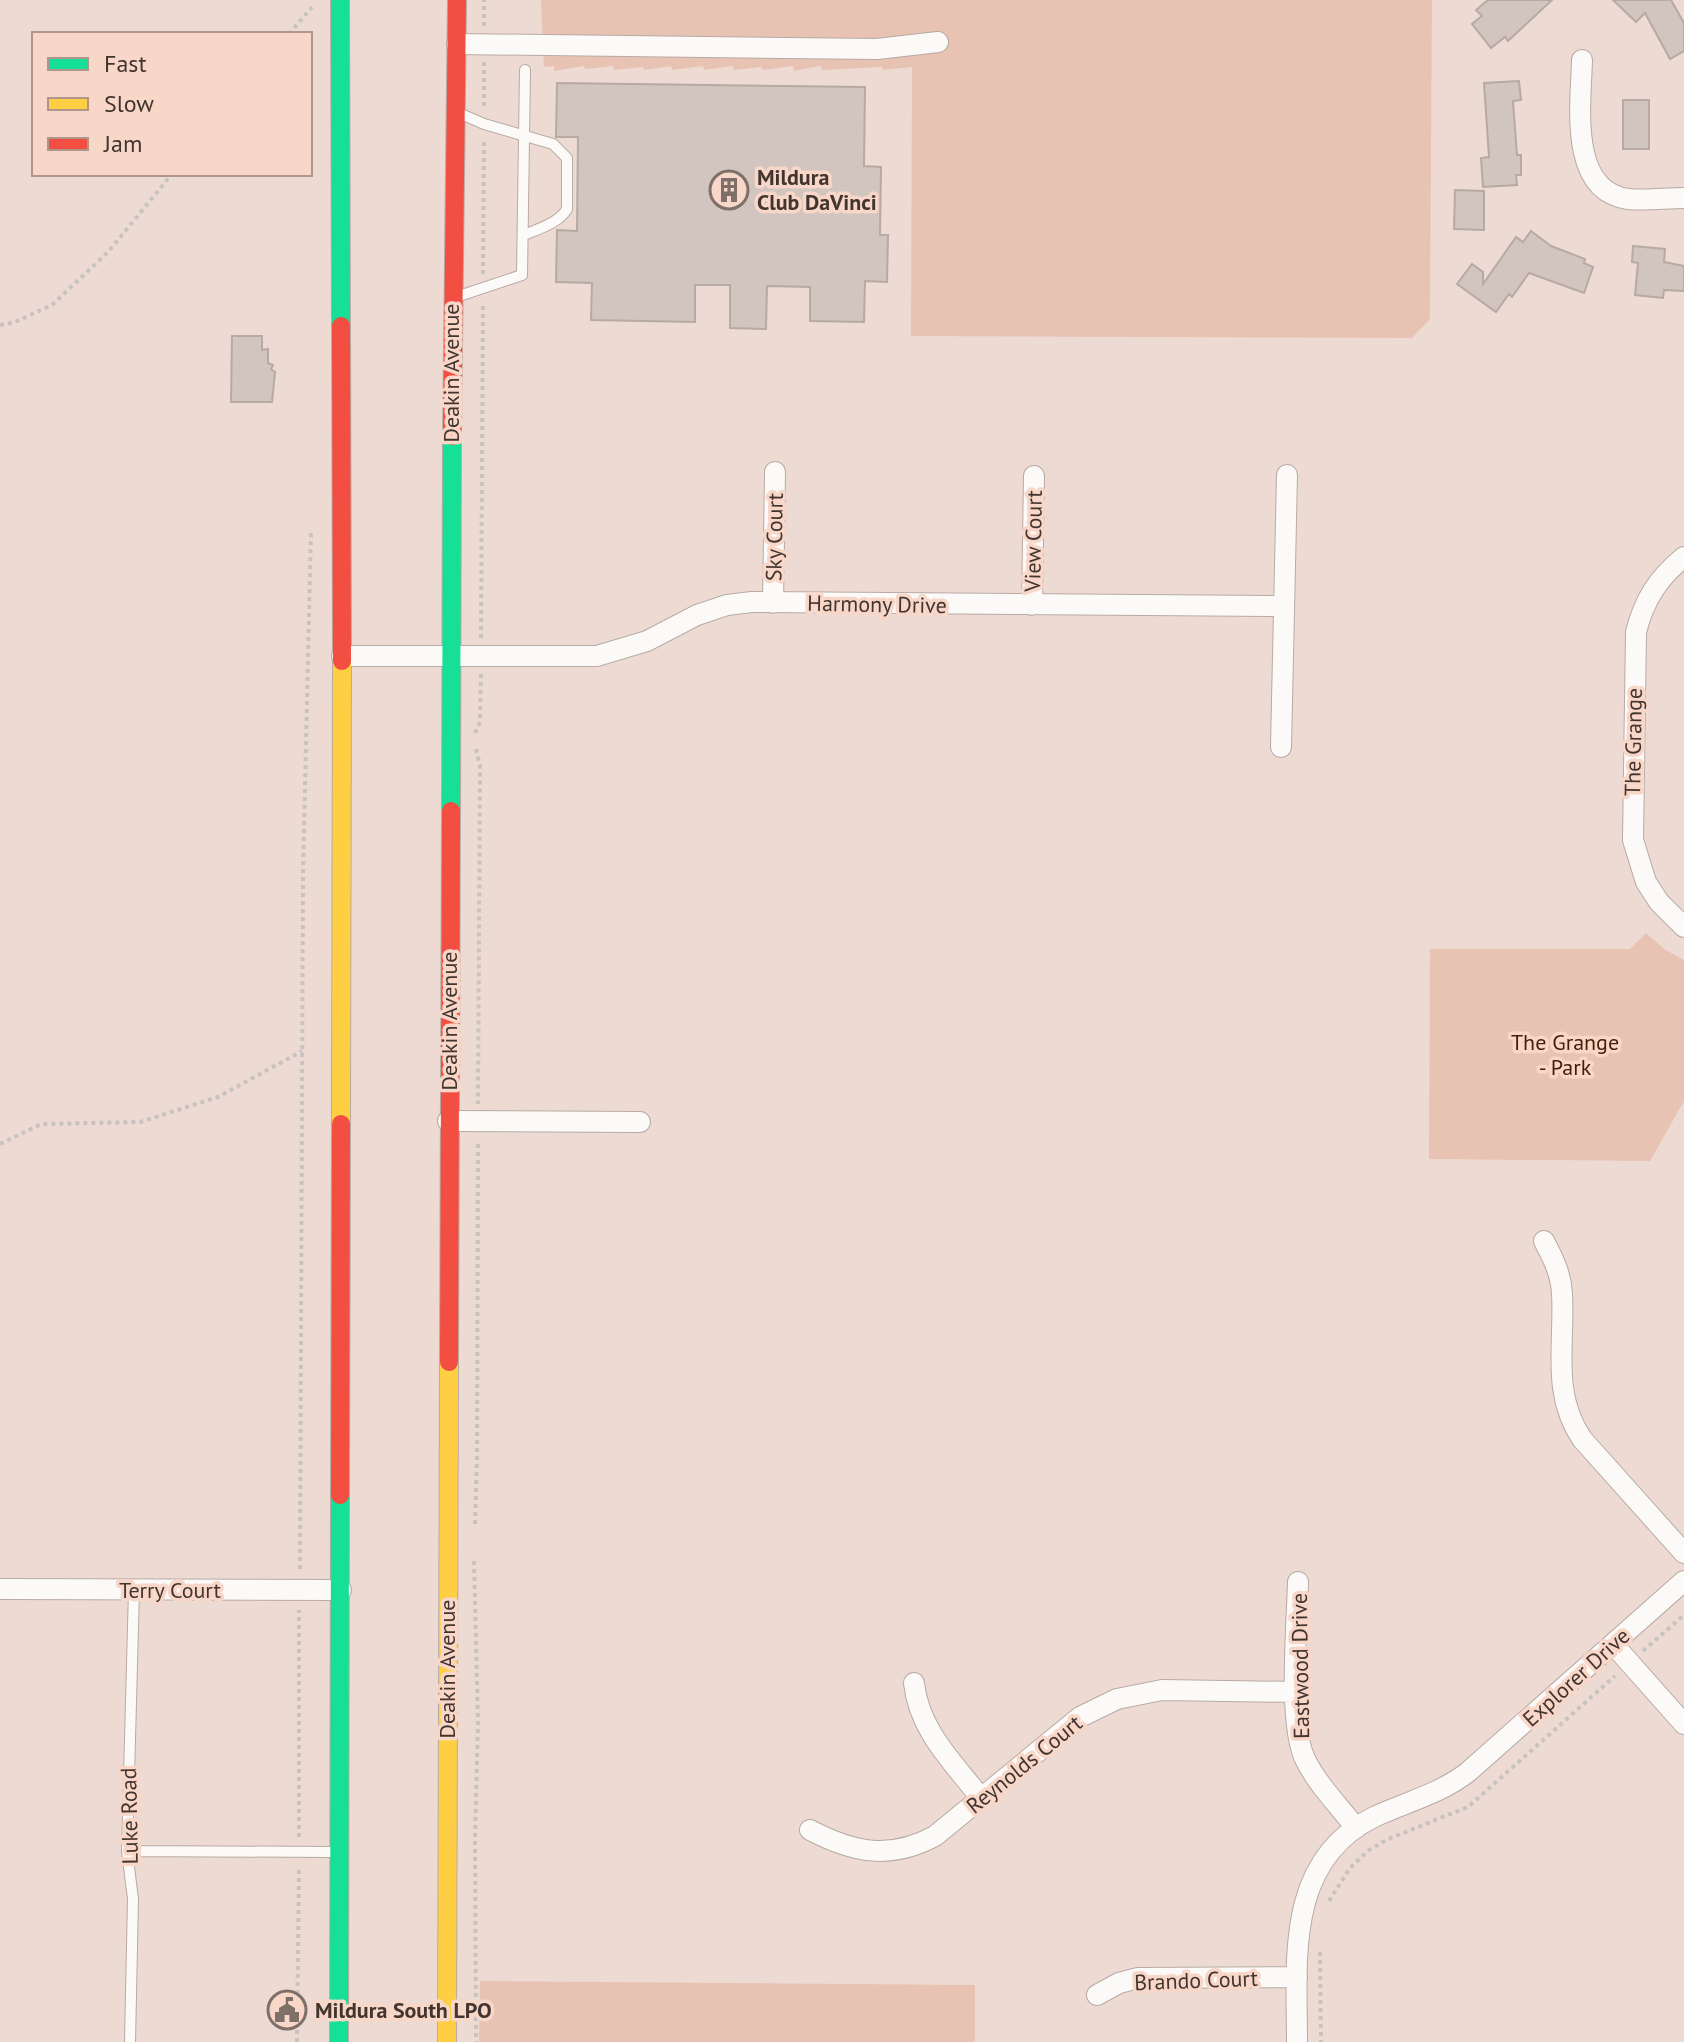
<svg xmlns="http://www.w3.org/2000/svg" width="1684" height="2042" font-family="'PT Sans',sans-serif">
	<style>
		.green { fill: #e8c3b3 }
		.building { fill: #d2c4be; stroke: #b7a9a3; stroke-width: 2 }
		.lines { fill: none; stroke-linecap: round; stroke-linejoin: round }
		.lane-casing { stroke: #b8aaa4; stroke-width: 12 }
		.street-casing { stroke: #b8aaa4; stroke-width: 22 }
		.fast-casing { stroke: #b8aaa4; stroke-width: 20 }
		.slow-casing { stroke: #b8aaa4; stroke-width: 20 }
		.jam-casing { stroke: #b8aaa4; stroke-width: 20 }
		.path { stroke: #c8c2c0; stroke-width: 4; stroke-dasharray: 4 4; stroke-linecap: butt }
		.lane { stroke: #fcfaf8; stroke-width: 10 }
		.street { stroke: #fcfaf8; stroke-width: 20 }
		.fast { stroke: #16e098; stroke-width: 18 }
		.slow { stroke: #ffcf43; stroke-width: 18 }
		.jam { stroke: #f24e42; stroke-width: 18 }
		.labels { text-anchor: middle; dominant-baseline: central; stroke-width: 7; stroke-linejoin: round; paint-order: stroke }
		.poi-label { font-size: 22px; font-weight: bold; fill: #42352f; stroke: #f8d7c8; text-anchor: start }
		.street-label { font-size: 22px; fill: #42352f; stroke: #f8d7c8 }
		.park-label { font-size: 22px; fill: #471d07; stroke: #f8d7c8 }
	</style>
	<rect width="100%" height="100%" fill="#eddbd3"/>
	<path class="green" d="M541 0H1432L1430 319 1412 338 911 336 912 67 883 70 882 67 822 70 820 66 794 71 793 66 763 70 761 67 734 70 733 66 704 70 703 66 672 70 671 66 644 70 643 67 614 70 613 66 585 69 584 66 554 71V66L544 67Z
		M1646 933 1664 949 1684 960V1101L1650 1161 1429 1159 1430 949H1630Z
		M480 1981 975 1985V2042H479Z"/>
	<path class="building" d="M1488 0H1552L1508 41 1505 37 1491 48 1472 24 1482 16 1476 10Z
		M1613 0H1671L1684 23V51L1670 59 1645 13 1636 22Z
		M1519 81 1521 100 1513 101 1517 155H1521V175H1516L1517 185 1483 187 1481 158 1489 157 1484 83Z
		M557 83 865 87 864 166 881 167 880 235H888L887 282 865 281 864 322 810 321V287L767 286 766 329 730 328V285H695V322L591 320 592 283 556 282 557 230 577 231 578 137H556Z
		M1623 100H1649V149H1623Z
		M1455 190 1484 191V230L1454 229Z
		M1531 231 1551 246 1585 259 1584 263 1593 267 1584 293 1529 273 1512 297 1509 294 1496 312 1457 284 1472 264 1483 272V284L1516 237 1523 242Z
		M1633 246 1665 249 1664 262 1684 266V291L1664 290 1663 298 1635 295 1638 263 1632 262Z
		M232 336H262V350L268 349V363L273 365 271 369 275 372 272 402H231Z"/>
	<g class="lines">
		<g class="lane-casing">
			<path id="lane" d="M459 113 484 124 553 144 567 158V209C559 223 538 229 524 235
				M456 297 522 275 525 70
				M127 1851 333 1852
				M130 2042 133 1899 127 1851 134 1590"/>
		</g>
		<g class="street-casing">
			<path id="street" d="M457 44 877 49 938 42
				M1582 60C1581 103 1568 191 1628 199 1646 201 1666 198 1684 198
				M1684 557C1658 578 1644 600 1636 632L1633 840 1646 882 1659 902 1684 927
				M773 603 775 472
				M1032 605 1034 476
				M342 656H597L647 641 697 615 727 605 752 602 1283 606
				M1281 747 1287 475
				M448 1121 640 1122
				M1544 1241C1553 1258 1561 1274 1562 1293 1565 1345 1551 1393 1582 1439L1684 1553
				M1298 1582C1297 1624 1288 1723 1305 1759 1317 1784 1339 1806 1356 1828
				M0 1589 341 1590
				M1613 1644 1684 1724
				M914 1683C919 1730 952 1761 980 1797
				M810 1830C854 1853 890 1860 935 1836L1080 1717 1117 1699 1162 1690 1296 1692
				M1097 1995 1119 1983 1138 1978 1297 1977
				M1297 2042C1297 1959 1285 1861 1374 1817 1406 1802 1440 1794 1468 1772L1684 1581"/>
		</g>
		<g class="fast-casing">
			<path id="fast" d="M340 0 341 326
				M451 811 452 436
				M339 2042 340 1495"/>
		</g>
		<g class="slow-casing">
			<path id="slow" d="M341 1124 342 661
				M447 2042 449 1362"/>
		</g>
		<g class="jam-casing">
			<path id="jam" d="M341 326 342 661
				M452 436 457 0
				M449 1362 451 811
				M340 1495 341 1124"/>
		</g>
		<path class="path" d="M484 26V0
			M289 34 312 7
			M484 62V110
			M483 274 484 138
			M0 325 15 322 52 305 108 252 172 174
			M481 638 483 302
			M475 733 480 722 481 674
			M476 749 480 766 478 1104
			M0 1144 41 1124 140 1122 218 1097 302 1051
			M475 1524 477 1458 478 1141
			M474 1561 478 1722 475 1838 476 2042
			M300 1569 303 873 311 530
			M1643 1651 1684 1615
			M299 1837V1610
			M1329 1901 1350 1868 1369 1850 1388 1839 1468 1807 1615 1676
			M1320 1952 1321 2042
			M297 2042 299 1866"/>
		<use href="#lane" class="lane"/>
		<use href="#street" class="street"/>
		<use href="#fast" class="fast"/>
		<use href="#slow" class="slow"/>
		<use href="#jam" class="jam"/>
	</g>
	<defs>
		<g id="building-ring" transform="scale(2)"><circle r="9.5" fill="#f8d7c8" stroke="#7e6f68" stroke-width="1.5"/><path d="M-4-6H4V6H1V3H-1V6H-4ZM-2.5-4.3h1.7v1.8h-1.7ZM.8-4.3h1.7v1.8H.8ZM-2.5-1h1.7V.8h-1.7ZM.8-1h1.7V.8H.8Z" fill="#7e6f68"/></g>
		<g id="civic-ring" transform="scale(2)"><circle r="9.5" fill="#f8d7c8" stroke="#7e6f68" stroke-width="1.5"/><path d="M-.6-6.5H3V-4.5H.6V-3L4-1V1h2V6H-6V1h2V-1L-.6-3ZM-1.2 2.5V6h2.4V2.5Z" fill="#7e6f68"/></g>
	</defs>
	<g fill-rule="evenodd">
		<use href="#building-ring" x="729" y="190"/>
		<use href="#civic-ring" x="287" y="2010"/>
	</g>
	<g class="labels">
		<g class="poi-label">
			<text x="757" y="177">Mildura<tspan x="757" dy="25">Club DaVinci</tspan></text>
			<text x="315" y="2010">Mildura South LPO</text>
		</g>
		<g class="street-label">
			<text transform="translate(451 373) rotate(-90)">Deakin Avenue</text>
			<text transform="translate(774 537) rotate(-89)">Sky Court</text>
			<text transform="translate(1033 541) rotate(-89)">View Court</text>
			<text transform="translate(877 604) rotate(1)">Harmony Drive</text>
			<text transform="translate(1633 742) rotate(-89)">The Grange</text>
			<text transform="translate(449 1021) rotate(-90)">Deakin Avenue</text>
			<text x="170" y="1590">Terry Court</text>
			<text transform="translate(1300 1666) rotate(-91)">Eastwood Drive</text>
			<text transform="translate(447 1669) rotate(-90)">Deakin Avenue</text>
			<text transform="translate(1576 1677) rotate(-42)">Explorer Drive</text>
			<text transform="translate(1024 1764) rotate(-39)">Reynolds Court</text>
			<text transform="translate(129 1816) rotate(-91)">Luke Road</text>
			<text transform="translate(1196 1980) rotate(-2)">Brando Court</text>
		</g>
		<g class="park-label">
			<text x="1565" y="1042">The Grange<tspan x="1565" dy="25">- Park</tspan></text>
		</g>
	</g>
	<rect x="32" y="32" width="280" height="144" fill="#f8d7c8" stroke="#af968b" stroke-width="2"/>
	<rect x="48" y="58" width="40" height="12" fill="#16e098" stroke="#af968b" stroke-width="2"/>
	<text x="104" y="72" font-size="24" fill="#42352f">Fast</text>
	<rect x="48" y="98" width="40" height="12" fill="#ffcf43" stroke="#af968b" stroke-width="2"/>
	<text x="104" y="112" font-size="24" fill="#42352f">Slow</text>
	<rect x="48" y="138" width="40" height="12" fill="#f24e42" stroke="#af968b" stroke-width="2"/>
	<text x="104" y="152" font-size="24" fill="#42352f">Jam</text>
</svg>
